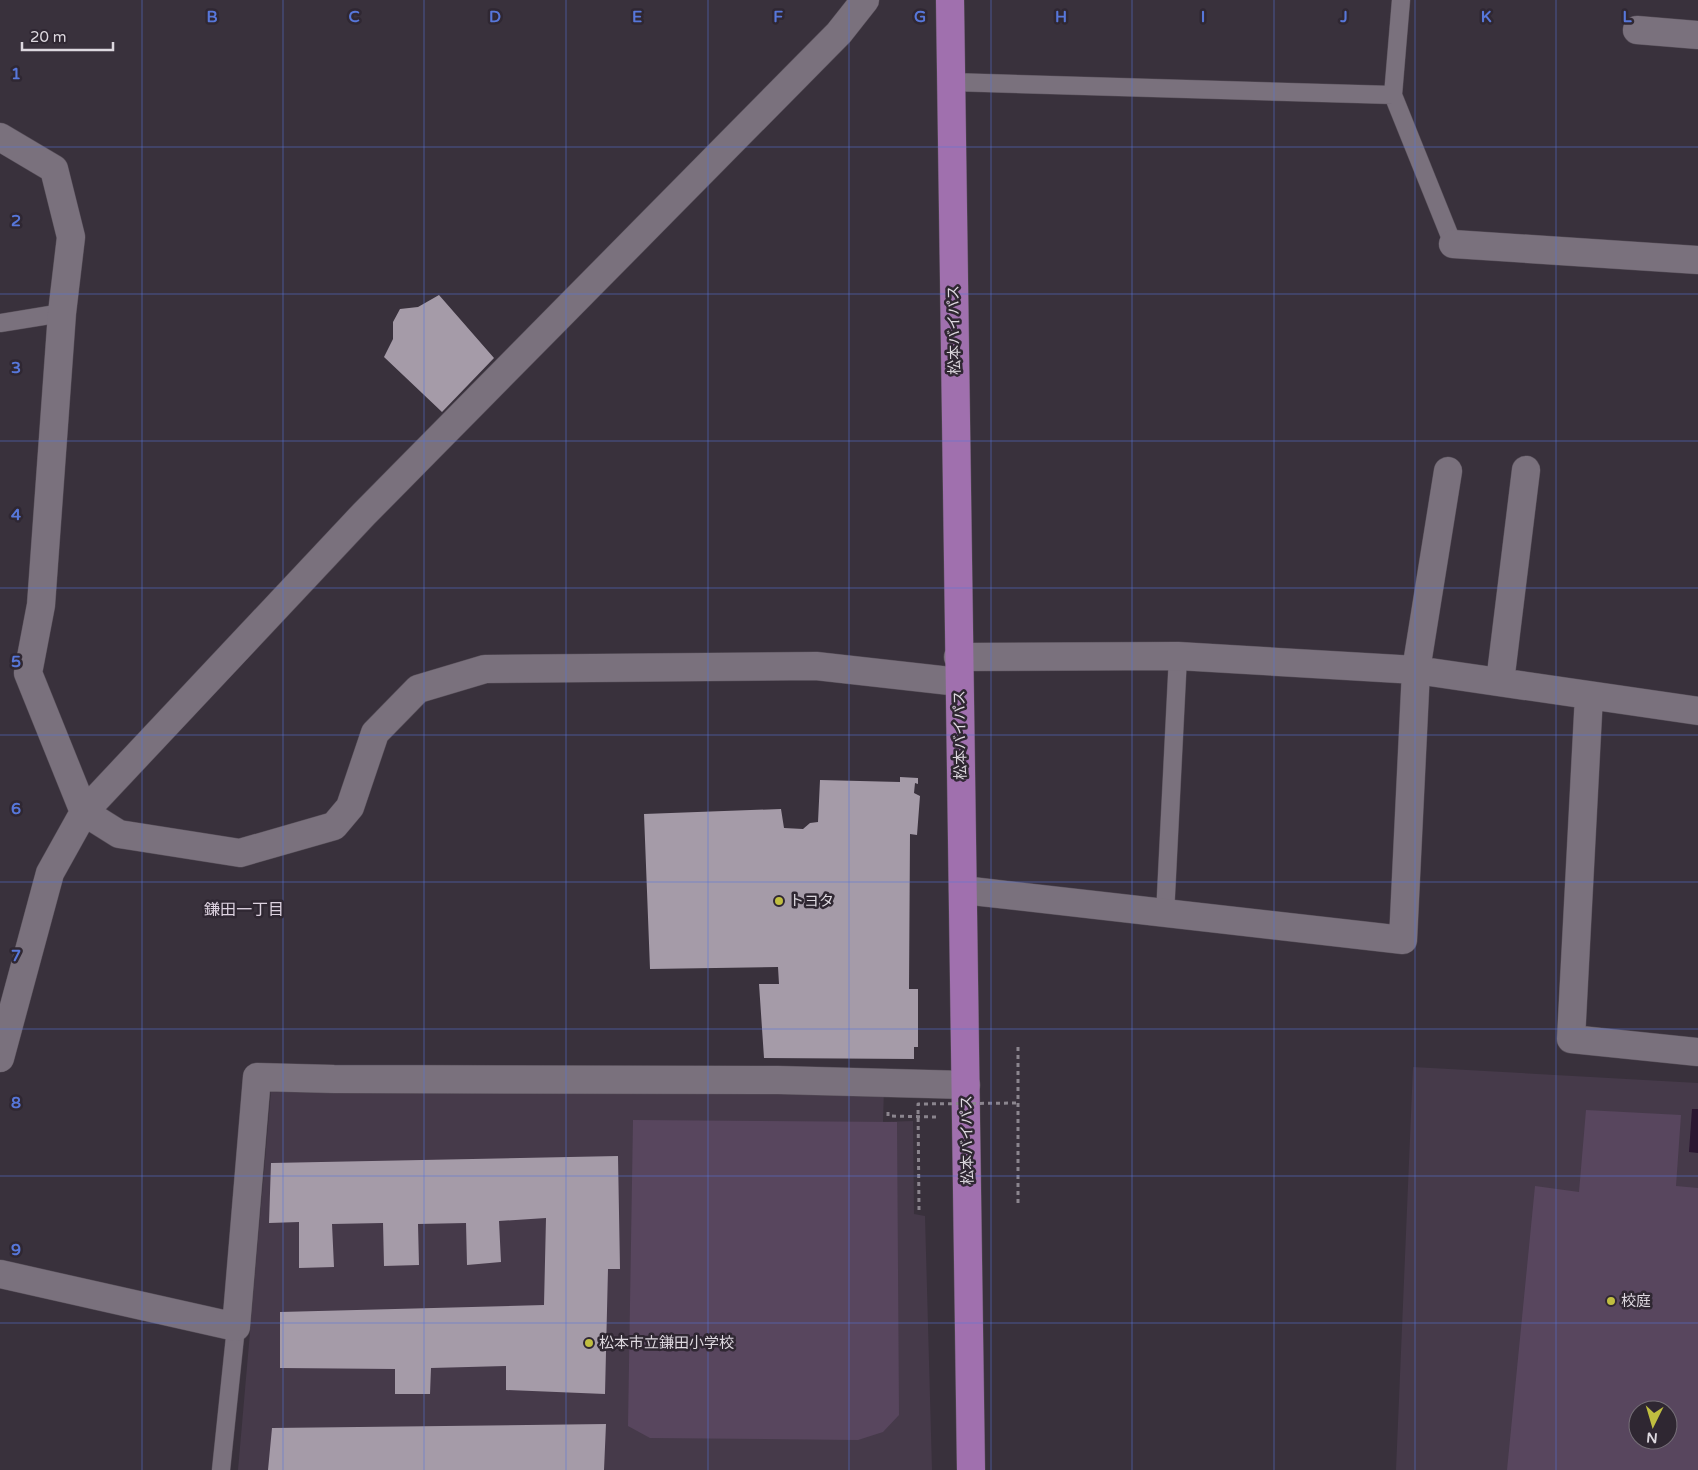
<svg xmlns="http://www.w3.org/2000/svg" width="1698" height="1470" font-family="'Varela Round','Noto Sans JP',sans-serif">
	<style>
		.built { fill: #463a4a; fill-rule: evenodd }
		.green { fill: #58465e; fill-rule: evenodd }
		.water { fill: #2b1731 }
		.building { fill: #a59ba8 }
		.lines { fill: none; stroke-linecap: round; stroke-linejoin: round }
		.service-casing { stroke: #564e58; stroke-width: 19 }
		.minor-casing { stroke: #564e58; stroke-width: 29 }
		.trunk-casing { stroke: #564e58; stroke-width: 29 }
		.path { stroke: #8b858e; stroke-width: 3; stroke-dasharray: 4 4; stroke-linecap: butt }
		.service { stroke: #7a717d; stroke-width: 18 }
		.minor { stroke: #7a717d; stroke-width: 28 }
		.trunk { stroke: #a070ae; stroke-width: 28 }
		.path-bridge { stroke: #8b858e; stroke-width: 3; stroke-dasharray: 4 4; stroke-linecap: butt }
		.grid { fill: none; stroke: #5777da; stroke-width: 1; stroke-opacity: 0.55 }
		.poi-dot { fill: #c0be40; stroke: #2f2732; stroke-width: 2 }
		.labels { text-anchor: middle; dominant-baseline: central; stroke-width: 5; stroke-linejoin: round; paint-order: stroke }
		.street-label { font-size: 15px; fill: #ddd8df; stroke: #2f2732 }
		.poi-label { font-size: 15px; fill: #ddd8df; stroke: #2f2732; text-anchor: start }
		.neighbourhood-label { font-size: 16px; fill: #ddd2e0; stroke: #2f2732 }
		.grid-label { font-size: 16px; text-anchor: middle; font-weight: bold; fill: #5777da; stroke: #2f2732; stroke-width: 5; stroke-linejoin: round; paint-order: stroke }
	</style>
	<rect width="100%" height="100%" fill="#39313c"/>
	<path class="built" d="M1413 1067 1698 1083V1470H1396ZM1638 1410H1668V1440H1638Z
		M607 1086 884 1088 883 1122 913 1121 914 1214 925 1216 932 1470H238L271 1091Z"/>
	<path class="green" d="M1586 1110 1681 1115 1676 1186 1698 1188V1470H1507L1535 1186 1579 1192ZM1638 1410H1668V1440H1638Z
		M633 1120 897 1122 899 1415 883 1432 858 1440 650 1438 628 1426Z"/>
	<path class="water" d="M1692 1109H1698V1153L1689 1152Z"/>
	<path class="building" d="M439 295 494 358 442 412 384 357 393 339V322L400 309 418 307Z
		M900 777 918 778V784L915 783 914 793 920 796 917 835 910 834 909 989H918V1047H914V1059L764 1058 759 984H779L778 967 650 969 644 814 781 809 784 828 803 829 810 823 818 822 820 780 900 782Z
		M618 1156 620 1269H608L605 1394 506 1390V1366L431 1368 430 1394H395V1369L280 1368V1312L544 1305 546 1218 499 1221 501 1262 467 1265 466 1223 418 1224 419 1265 384 1266 383 1223 332 1224 334 1267 299 1268V1222L269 1223 271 1163Z
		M606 1424 604 1470H268L272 1428Z"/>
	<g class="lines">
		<g class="service-casing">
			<path id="service" d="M1401 0 1393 95 1453 244
				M951 82 1393 95
				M0 323 62 313
				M1165 915 1178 656
				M221 1470 236 1327"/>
		</g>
		<g class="minor-casing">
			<path id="minor" d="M1637 30 1698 35
				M0 137 54 169 71 237 62 313 41 605 28 673 84 812 119 834 240 853 334 826 350 807 375 733 418 689 485 669 816 666 959 682
				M1453 244 1698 260
				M958 657 1178 656 1416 670 1698 711
				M1500 682 1526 470
				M1589 695 1571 1039 1698 1052
				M963 890 1403 940 1416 670 1448 471
				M0 1058 50 873 84 812 364 514 839 33 865 0
				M0 1274 236 1327 257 1077 334 1079 778 1080 966 1085"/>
		</g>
		<g class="trunk-casing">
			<path id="trunk" d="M950 0 971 1470"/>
		</g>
		<path class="path" d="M1018 1047V1206
			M888 1112V1116L936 1117"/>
		<use href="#service" class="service"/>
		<use href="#minor" class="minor"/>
		<use href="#trunk" class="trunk"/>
		<path class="path-bridge" d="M919 1210 918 1104 1018 1103"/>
	</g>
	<path class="grid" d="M142 0V1470M283 0V1470M424 0V1470M566 0V1470M708 0V1470M849 0V1470M991 0V1470M1132 0V1470M1274 0V1470M1415 0V1470M1556 0V1470M0 147H1698M0 294H1698M0 441H1698M0 588H1698M0 735H1698M0 882H1698M0 1029H1698M0 1176H1698M0 1323H1698"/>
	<g class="poi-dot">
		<circle cx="779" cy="901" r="5"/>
		<circle cx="1611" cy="1301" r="5"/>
		<circle cx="589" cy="1343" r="5"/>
	</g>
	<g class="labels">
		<g class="street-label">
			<text transform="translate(954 330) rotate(-91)">松本バイパス</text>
			<text transform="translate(960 735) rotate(-91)">松本バイパス</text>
			<text transform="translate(967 1140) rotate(-91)">松本バイパス</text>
		</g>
		<g class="poi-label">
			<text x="789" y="901">トヨタ</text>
			<text x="1621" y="1301">校庭</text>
			<text x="599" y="1343">松本市立鎌田小学校</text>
		</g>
		<g class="neighbourhood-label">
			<text x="244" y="910">鎌田一丁目</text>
		</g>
	</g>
	<g class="grid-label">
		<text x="212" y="22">B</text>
		<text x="354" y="22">C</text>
		<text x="495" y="22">D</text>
		<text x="637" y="22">E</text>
		<text x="778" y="22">F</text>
		<text x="920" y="22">G</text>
		<text x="1061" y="22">H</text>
		<text x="1203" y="22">I</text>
		<text x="1344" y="22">J</text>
		<text x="1486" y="22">K</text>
		<text x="1627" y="22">L</text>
		<text x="16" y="79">1</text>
		<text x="16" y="226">2</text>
		<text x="16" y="373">3</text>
		<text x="16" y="520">4</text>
		<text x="16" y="667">5</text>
		<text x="16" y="814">6</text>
		<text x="16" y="961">7</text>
		<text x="16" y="1108">8</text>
		<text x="16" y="1255">9</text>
	</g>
	<g transform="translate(1653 1425) rotate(185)"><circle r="24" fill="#2f2732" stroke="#756e77"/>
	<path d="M0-4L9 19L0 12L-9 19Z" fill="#c0be40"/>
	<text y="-8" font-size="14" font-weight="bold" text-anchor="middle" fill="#ddd8df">N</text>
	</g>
	<path d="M22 42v8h91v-8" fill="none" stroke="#ddd8df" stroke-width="2.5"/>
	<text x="30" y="42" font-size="15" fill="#ddd8df" stroke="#2f2732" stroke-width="4" paint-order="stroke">20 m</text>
</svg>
